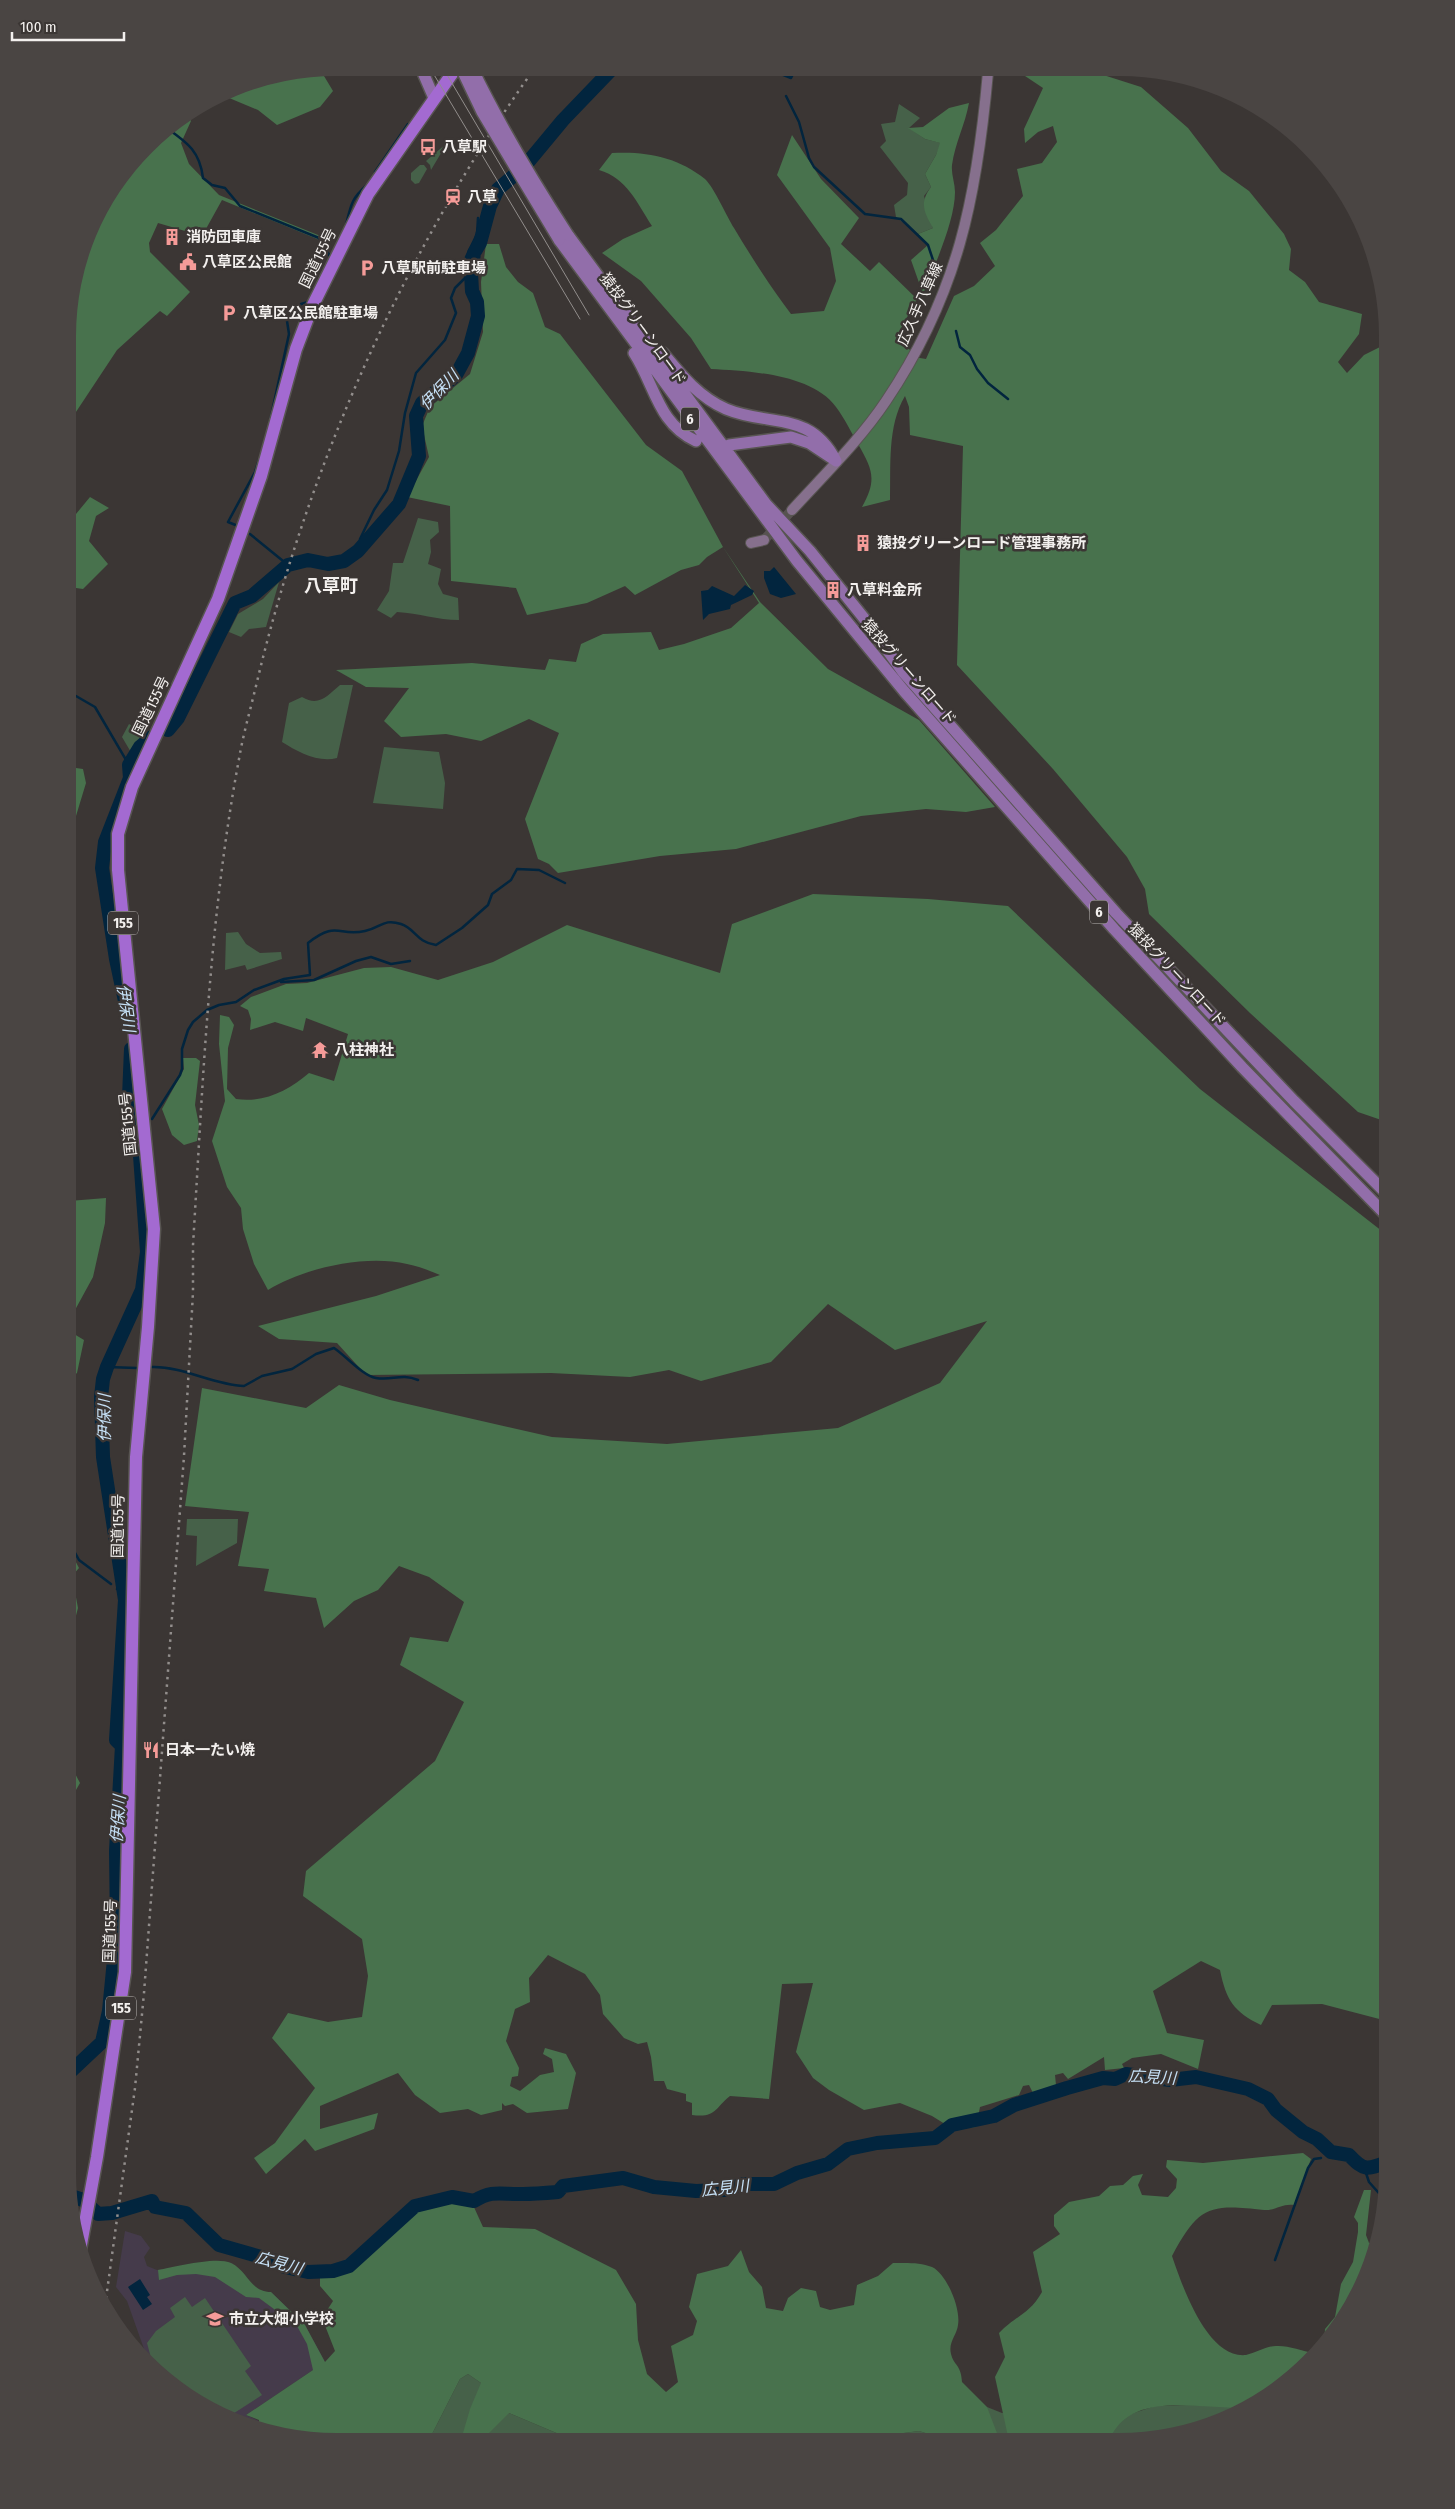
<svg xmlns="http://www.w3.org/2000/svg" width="1455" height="2509" font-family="'Fira Sans Condensed','Noto Sans JP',sans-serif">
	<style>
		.education { fill: #453b4b }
		.green { fill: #466149 }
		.forest { fill: #48724d }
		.water { fill: #02253e }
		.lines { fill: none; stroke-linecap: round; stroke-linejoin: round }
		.stream { stroke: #02253e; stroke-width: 2.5 }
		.river { stroke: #02253e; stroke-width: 14 }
		.secondary-tunnel { stroke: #575250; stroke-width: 10; stroke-dasharray: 10 5; stroke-linecap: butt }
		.secondary-casing { stroke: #585552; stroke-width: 12 }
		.primary-casing { stroke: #585552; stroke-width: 14 }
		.highway-casing { stroke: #585552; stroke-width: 15 }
		.secondary { stroke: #86708d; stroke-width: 10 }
		.primary { stroke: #926eaa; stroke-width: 11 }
		.highway { stroke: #a36ad1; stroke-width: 12 }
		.tram { stroke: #928e8c; stroke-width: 1 }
		.rail { stroke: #928e8c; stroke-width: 2.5; stroke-dasharray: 2.5 5; stroke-linecap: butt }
		.primary-bridge-casing { stroke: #585552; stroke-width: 14; stroke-linecap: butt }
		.primary-bridge { stroke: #926eaa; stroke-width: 11 }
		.labels { text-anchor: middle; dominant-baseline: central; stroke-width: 5; stroke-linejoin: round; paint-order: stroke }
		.shield { fill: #3b3634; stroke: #bcb8b6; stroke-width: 1 }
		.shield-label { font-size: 14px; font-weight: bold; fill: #f3f0ee }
		.poi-label { font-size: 15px; font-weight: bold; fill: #f3f0ee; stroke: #3b3634; text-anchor: start }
		.street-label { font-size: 15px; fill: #f3f0ee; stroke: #3b3634 }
		.water-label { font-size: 16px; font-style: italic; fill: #c6e1f7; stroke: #3b3634 }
		.quarter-label { font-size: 18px; font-weight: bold; fill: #f3f0ee; stroke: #3b3634 }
	</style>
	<rect width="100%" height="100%" fill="#3b3634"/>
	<path class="education" d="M125 2231 141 2236 150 2248 144 2257 147 2266 157 2270 218 2261 232 2263 254 2287 261 2292H271L305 2325 325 2362 246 2415 259 2421V2426L236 2419 238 2418 236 2414 230 2417 218 2414 159 2375 149 2363 127 2301 116 2287Z"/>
	<path class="green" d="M899 104 920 118 909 128 925 139 941 143 936 155 925 174 931 187 924 196 933 228 918 234 896 217 894 205 907 195 908 183 880 147 886 141 881 124 895 122Z
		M447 143 431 170 430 165 426 161Z
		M420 165H424L427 169 419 183 415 184 411 180V173Z
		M418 518 438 522 439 532 430 540 431 552 428 564 441 569 438 584 443 594 458 598 459 620C437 620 419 613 397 612L391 618 377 610 389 591 393 563H403Z
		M279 582 266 627 249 629 241 637 229 632 238 614 263 599Z
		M340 685H353L337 758C318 763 298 752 282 742L289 703 302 697C319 707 327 696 340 685Z
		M129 724 145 733 132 754 122 737Z
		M384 747 439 752 445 783 443 809 373 803Z
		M238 932 246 944 260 953 281 952 282 959 247 970 245 965 225 970 226 933Z
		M187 1519H238L237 1543 196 1566 197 1536 186 1535Z
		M185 2297 192 2307 205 2298 251 2366 245 2371 262 2395 228 2417 218 2414 159 2375 154 2369 147 2343 156 2331 175 2317 170 2308Z
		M468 2374 481 2383 509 2413 573 2440H429L460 2379Z
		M1189 2405 1245 2407 1205 2427 1118 2441H957L987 2407 1002 2413 1128 2415 1155 2406Z
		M919 2431 951 2441H884L887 2435Z"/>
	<path class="forest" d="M321 71 333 91 320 107 277 125 258 110 222 95 234 88Z
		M1019 72H1094L1141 87 1188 128 1221 171 1249 191 1284 234 1291 249 1289 270 1305 282 1319 302 1362 314 1359 334 1338 362 1347 373 1364 355 1386 344 1387 347V1122L1358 1112 1250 1013 1149 914 1145 889 1127 857 1053 769 957 665 963 446 910 435 909 407 905 396C887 426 891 467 890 500L862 507C877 480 873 470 858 444 851 432 845 419 836 407 812 374 749 371 711 369L691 338 641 281 602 253 623 239 652 226C637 203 627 178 599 170L612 153C646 151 678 157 705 179 715 189 726 215 734 228 752 258 770 286 791 314L824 311 836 281 830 248 777 175 792 135 821 179 859 218 841 244 870 271 879 262 917 299 899 332 914 357 926 359 954 296 974 286 995 266 980 243 996 230 1023 196 1017 169 1042 163 1057 142 1053 126 1038 132 1025 143 1024 129 1043 88Z
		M969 103C965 125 955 143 952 165 951 174 955 183 955 192 955 221 934 267 923 294L911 260 928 245 918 234 933 228C924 212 919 203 931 187L925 174 936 155 940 143 925 139 908 128 923 127 949 108Z
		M189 116 191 121 181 143 189 164 219 195 328 239 327 243 222 200 202 236 158 223 149 243 150 252 190 292 167 316 160 311 117 350 70 421V302L95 217 159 135Z
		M486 244H499L506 267 518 282 533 293 545 327 560 334 646 445 682 471 723 547 760 602 828 669 919 720 995 807 966 812 926 809 861 816 736 849 660 856 558 873 549 864 538 859 525 819 559 733 529 719 481 741 446 734 401 737 384 721 409 688 366 687 336 670 472 663 545 670 549 659 576 662 581 644 603 634 651 632 659 650 684 644 731 628 759 603 723 547 707 557 699 565 681 570 635 595 625 586 587 603 527 615 516 588 451 581 450 506 407 497 429 457 422 426 430 407 470 374 483 332 481 282Z
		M90 497 109 508 96 516 89 541 108 564 83 589 69 587 70 508 76 514Z
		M69 767 83 769 86 783 76 816H69Z
		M813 894 928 899 1008 906 1200 1089 1387 1235V2021L1322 2004 1272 2005 1261 2025C1234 2012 1226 2000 1220 1970L1201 1961 1153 1991 1167 2033 1204 2040 1198 2069 1161 2054 1132 2058 1122 2064 1124 2068 1105 2070 1104 2057 1068 2079 1063 2073 1055 2075 1056 2085 1033 2093 1029 2085 1023 2086 1019 2095 980 2107 976 2127 953 2129 932 2116 900 2103 864 2110 829 2090 813 2078 796 2052 813 1983 782 1984 769 2099 730 2096C714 2109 716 2118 692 2115V2103L686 2101V2094L667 2089 664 2081H654L651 2057 647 2042 638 2044 624 2038 603 2014 600 1995 585 1974 548 1955 529 1978 530 2002 515 2009 506 2041 519 2068 518 2076 512 2077 510 2086 520 2091 540 2075 554 2072 552 2059 543 2054 545 2048 566 2054 576 2073 568 2109 527 2113 513 2104 505 2106 502 2103V2110L481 2115 468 2109 440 2113 415 2095 398 2073 320 2106V2129L378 2113 374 2129 315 2151 305 2139 266 2174 254 2158 275 2143 315 2088 272 2038 288 2013 328 2022 362 2017 368 1976 362 1939 303 1896 306 1871 435 1761 464 1702 400 1665 410 1637 448 1642 464 1602 429 1577 399 1566 378 1590 354 1601 324 1628 316 1598 264 1591 269 1569 238 1566 249 1512 185 1506 202 1388 306 1408 339 1385 390 1400 552 1437 667 1444 838 1428 940 1383 987 1321 895 1350 828 1304 771 1362 701 1381 669 1370 630 1377 551 1373 366 1375 337 1343 279 1339 258 1326 376 1296 440 1275C430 1271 418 1266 407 1264 365 1254 304 1268 268 1290L254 1264 243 1229 241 1208 227 1187 212 1141 225 1101 219 1044 220 1015 229 1017 234 1025 228 1048 227 1089 236 1099C264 1103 288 1091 309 1073L334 1081 348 1034 306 1018 303 1031 275 1022 250 1030 251 1019 248 1010 240 1006 251 997 286 984 307 983 364 968 391 967 438 980 493 962 567 925 720 973 732 924Z
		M183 1058H196L200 1061 195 1105 199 1125 197 1141 184 1145 172 1135 162 1109 184 1069Z
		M106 1198 105 1223 93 1277 69 1321V1201Z
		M69 1331 84 1340 77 1373 68 1380Z
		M68 1547 79 1568 72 1576 78 1608 68 1646Z
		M68 1760 80 1783 68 1804Z
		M1303 2153 1311 2159 1294 2205C1283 2203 1274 2211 1264 2210 1209 2204 1199 2206 1172 2256 1182 2285 1207 2359 1246 2355 1256 2353 1266 2346 1276 2346 1287 2345 1302 2351 1314 2353 1294 2371 1272 2401 1245 2407 1238 2409 1227 2407 1219 2407 1179 2405 1126 2397 1109 2441H1009L995 2377 1005 2357 999 2333C1016 2315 1029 2315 1042 2292L1033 2252 1060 2234 1054 2226V2215L1069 2202 1099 2196 1110 2186 1123 2185 1133 2176 1143 2174 1138 2185 1142 2195 1168 2197 1176 2188 1177 2179 1166 2167 1167 2160 1203 2163Z
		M1364 2190H1371L1366 2235 1369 2243 1375 2241 1367 2275 1332 2336 1324 2343 1325 2329 1335 2317 1341 2284 1353 2262 1358 2232V2223L1354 2217Z
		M449 2201 473 2205 483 2227 535 2229 616 2270 636 2304 638 2340 647 2374 666 2392 678 2382 671 2346 693 2335 697 2321 689 2307 697 2274 728 2266 741 2250 749 2272 762 2287 766 2308 783 2311 788 2298 801 2288 816 2291 820 2307 830 2310 854 2305 857 2285 878 2276 893 2263C906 2263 920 2262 932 2267 947 2274 961 2309 958 2325 957 2335 948 2342 951 2354 954 2366 961 2364 962 2382L987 2407 1000 2441H951L919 2431 888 2435 884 2441 573 2440 509 2413 489 2433V2440H461L470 2409 481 2383 468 2374 460 2379 429 2440 301 2439 259 2426V2420L246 2415 313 2370 307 2344 297 2326 259 2298 246 2297 215 2277 196 2274 177 2275 159 2280 158 2270C175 2267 216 2256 231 2263 248 2271 250 2292 271 2292L305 2325 325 2362 335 2351 322 2318 333 2301 320 2286V2277L341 2273 355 2266 415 2211Z"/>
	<path class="water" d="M774 567 796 594 781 598 770 594 764 578V571H770Z
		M745 585 754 591 752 595 731 605 730 609 709 614 703 620 701 591 708 590 712 586 734 596Z
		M140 2279 150 2295 147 2297 152 2304 143 2310 128 2287Z"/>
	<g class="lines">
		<path class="stream" d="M771 70 791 78 795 70
			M786 96 799 122 809 158 814 167 865 214 901 219 928 245 935 266
			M168 129C188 143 200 152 203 178L212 185 225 188 240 206 319 238 331 258
			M375 172 408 124
			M346 225C351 205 351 199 367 185
			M956 331 960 347 970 355 977 369 988 383 1008 399
			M270 421 289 334 287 321 301 304 308 302
			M238 526 228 522 255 472 259 460
			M250 534 288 565
			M360 539 374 510 387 490 399 451 405 413 416 373 445 340 456 313 451 298 455 288 465 278 466 257 477 234 478 218
			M69 692 95 707 129 765
			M281 982 314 980 356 961 371 957 391 964 410 961
			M152 1119 180 1075 182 1069V1049L188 1030 193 1022 207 1010 219 1005 236 1002 254 990 284 979 310 975 308 943C337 920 338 937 365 931 381 928 383 918 401 924 416 929 416 942 436 945L462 928 488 905 492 894 511 880 517 869 539 870 565 883
			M107 1367 137 1368
			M152 1367C183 1366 213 1385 244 1386L262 1376 292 1369 316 1354 334 1348C346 1356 363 1376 376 1378 392 1381 401 1373 418 1380
			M68 1540 79 1560 111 1584
			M117 1589 122 1590
			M1364 2167 1369 2182 1385 2200
			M1275 2260 1308 2168 1314 2159 1321 2158"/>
		<path class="river" d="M168 730 178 718 235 603 252 596 288 565 308 560 328 564 344 561 358 551 399 504 419 456 416 416 422 403 456 375 468 353 478 316 477 302 472 291 471 273 474 253 480 243 490 206 498 189 524 167 563 120 612 69
			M128 1015 116 959 102 868 105 842 130 778 129 765 140 747 152 737
			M68 2074 102 2042 109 2011 117 1929 116 1851 122 1746 116 1740 125 1600 103 1457 101 1397 103 1379 107 1367 142 1290 147 1252 138 1128 135 1125 129 1097 131 1049
			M71 2196 83 2200 98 2214 112 2213 152 2201 155 2207 186 2213 219 2245 279 2262 285 2267 308 2272 333 2271 349 2266 415 2206 452 2197 474 2201C494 2189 502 2195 523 2194 534 2194 546 2193 558 2192L563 2186 623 2178 654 2187 696 2191 724 2190 744 2184H774L797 2173 828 2164 848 2149 877 2143 935 2138 952 2125 994 2116 1014 2105 1067 2088 1103 2078 1115 2079 1126 2074 1170 2080 1196 2077 1248 2089 1268 2099 1276 2110 1303 2132 1317 2139 1331 2152 1349 2155C1364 2171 1367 2170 1387 2162"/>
		<path class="secondary-tunnel" d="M764 540 792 510"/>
		<g class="secondary-casing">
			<path id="secondary" d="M792 510C824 475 860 440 886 401 958 294 977 197 988 72
				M751 543 764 540"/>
		</g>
		<g class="primary-casing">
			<path id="primary" d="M421 68 434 98
				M568 235 766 504 810 551 867 622 903 672 1116 913 1294 1101 1387 1194
				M559 240 797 561 904 691 1114 929 1242 1067 1387 1216
				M634 353C655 385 658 424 696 441
				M663 353C682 376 699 397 726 409 769 427 810 410 836 461
				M729 445 791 437 809 443 836 461"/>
		</g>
		<g class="highway-casing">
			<path id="highway" d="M80 2250 97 2157 125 1972 136 1457 148 1327 154 1229 118 870V834L132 787 218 599 261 476 296 349 312 307 368 194 456 68"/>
		</g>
		<use href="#secondary" class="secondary"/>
		<use href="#primary" class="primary"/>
		<use href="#highway" class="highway"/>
		<path class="tram" d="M430 68 580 319
			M443 68 589 315"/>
		<path class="rail" d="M105 2306 135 2088 144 1993 184 1456 193 1292V1245C203 1082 209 919 239 759 243 735 250 711 256 686 308 466 403 253 534 69"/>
		<g class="primary-bridge-casing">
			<path id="primary-bridge" d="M461 68 482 112 559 240
				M472 68C500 126 533 181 568 235"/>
		</g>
		<use href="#primary-bridge" class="primary-bridge"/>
	</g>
	<defs>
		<g id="bus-bare" transform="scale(1.35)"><path d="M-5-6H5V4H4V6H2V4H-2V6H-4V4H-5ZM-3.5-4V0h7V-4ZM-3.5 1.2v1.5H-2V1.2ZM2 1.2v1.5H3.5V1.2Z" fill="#f59b98" stroke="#3b3634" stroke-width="2.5" paint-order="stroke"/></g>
		<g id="station-bare" transform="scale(1.35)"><path d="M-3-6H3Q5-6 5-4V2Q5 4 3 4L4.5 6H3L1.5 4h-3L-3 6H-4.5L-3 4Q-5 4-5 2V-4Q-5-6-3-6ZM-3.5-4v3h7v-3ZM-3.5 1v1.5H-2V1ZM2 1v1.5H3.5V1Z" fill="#f59b98" stroke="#3b3634" stroke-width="2.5" paint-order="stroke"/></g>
		<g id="building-bare" transform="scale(1.35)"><path d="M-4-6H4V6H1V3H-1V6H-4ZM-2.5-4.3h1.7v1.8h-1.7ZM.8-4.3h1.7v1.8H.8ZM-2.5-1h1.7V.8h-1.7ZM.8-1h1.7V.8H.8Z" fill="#f59b98" stroke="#3b3634" stroke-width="2.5" paint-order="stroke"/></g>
		<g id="civic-bare" transform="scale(1.35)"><path d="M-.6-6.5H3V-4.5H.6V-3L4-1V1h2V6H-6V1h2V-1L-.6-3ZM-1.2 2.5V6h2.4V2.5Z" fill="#f59b98" stroke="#3b3634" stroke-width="2.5" paint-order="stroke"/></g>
		<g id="parking-bare" transform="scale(1.35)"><path d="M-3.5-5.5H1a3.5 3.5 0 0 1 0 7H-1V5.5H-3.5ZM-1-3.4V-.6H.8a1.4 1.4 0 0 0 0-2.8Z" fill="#f59b98" stroke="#3b3634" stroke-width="2.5" paint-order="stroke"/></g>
		<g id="temple-bare" transform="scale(1.35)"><path d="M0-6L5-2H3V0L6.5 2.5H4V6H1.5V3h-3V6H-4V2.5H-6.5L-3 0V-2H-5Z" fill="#f59b98" stroke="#3b3634" stroke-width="2.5" paint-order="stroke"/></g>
		<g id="restaurant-bare" transform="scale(1.35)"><path d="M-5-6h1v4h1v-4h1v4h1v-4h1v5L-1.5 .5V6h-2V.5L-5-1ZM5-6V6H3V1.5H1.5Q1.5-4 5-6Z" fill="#f59b98" stroke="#3b3634" stroke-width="2.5" paint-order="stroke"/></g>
		<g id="school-bare" transform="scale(1.35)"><path d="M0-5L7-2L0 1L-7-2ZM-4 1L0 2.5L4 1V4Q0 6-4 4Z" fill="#f59b98" stroke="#3b3634" stroke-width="2.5" paint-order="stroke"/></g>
	</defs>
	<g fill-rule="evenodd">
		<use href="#bus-bare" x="428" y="147"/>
		<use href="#station-bare" x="453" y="197"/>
		<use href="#building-bare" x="172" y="237"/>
		<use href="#civic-bare" x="188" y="262"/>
		<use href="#parking-bare" x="367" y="268"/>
		<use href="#parking-bare" x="229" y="313"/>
		<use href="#building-bare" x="863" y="543"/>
		<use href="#building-bare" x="833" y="590"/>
		<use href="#temple-bare" x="320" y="1050"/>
		<use href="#restaurant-bare" x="151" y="1750"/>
		<use href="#school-bare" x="215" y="2319"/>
	</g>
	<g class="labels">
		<g class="shield">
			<rect x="681" y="407.5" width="18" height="23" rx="4"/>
			<rect x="1090" y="900.5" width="18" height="23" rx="4"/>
			<rect x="108" y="911.5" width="30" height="23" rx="4"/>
			<rect x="106" y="1996.5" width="30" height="23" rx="4"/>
		</g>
		<g class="shield-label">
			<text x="690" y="419">6</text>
			<text x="1099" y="912">6</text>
			<text x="123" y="923">155</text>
			<text x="121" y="2008">155</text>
		</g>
		<g class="poi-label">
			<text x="442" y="147">八草駅</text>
			<text x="467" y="197">八草</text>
			<text x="186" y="237">消防団車庫</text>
			<text x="202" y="262">八草区公民館</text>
			<text x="381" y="268">八草駅前駐車場</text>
			<text x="243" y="313">八草区公民館駐車場</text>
			<text x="877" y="543">猿投グリーンロード管理事務所</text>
			<text x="847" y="590">八草料金所</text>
			<text x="334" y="1050">八柱神社</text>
			<text x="165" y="1750">日本一たい焼</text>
			<text x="229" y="2319">市立大畑小学校</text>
		</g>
		<g class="street-label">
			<text transform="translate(318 258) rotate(-64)">国道155号</text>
			<text transform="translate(920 304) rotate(-66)">広久手八草線</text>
			<text transform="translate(643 329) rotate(54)">猿投グリーンロード</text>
			<text transform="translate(909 672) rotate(49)">猿投グリーンロード</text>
			<text transform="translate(151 706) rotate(-64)">国道155号</text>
			<text transform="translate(1177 975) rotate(47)">猿投グリーンロード</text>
			<text transform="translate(128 1124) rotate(-96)">国道155号</text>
			<text transform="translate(118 1526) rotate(-89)">国道155号</text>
			<text transform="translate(110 1931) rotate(-88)">国道155号</text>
		</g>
		<g class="water-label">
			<text transform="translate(439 390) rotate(-46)">伊保川</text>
			<text transform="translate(126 1008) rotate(82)">伊保川</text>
			<text transform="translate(104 1418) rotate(-90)">伊保川</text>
			<text transform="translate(118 1819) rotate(-86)">伊保川</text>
			<text transform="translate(1152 2077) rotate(3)">広見川</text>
			<text transform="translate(725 2188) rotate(-6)">広見川</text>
			<text transform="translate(279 2263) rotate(15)">広見川</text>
		</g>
		<g class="quarter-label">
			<text x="331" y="586">八草町</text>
		</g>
	</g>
	<path d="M0 0H1455V2509H0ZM336 76H1119A260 260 0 0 1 1379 336V2173A260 260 0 0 1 1119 2433H336A260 260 0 0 1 76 2173V336A260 260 0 0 1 336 76Z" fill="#4a4543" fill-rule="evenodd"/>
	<path d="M12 32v8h112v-8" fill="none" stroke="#f3f0ee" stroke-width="2.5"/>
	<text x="20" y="32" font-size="15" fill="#f3f0ee" stroke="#3b3634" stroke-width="4" paint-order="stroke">100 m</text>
</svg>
